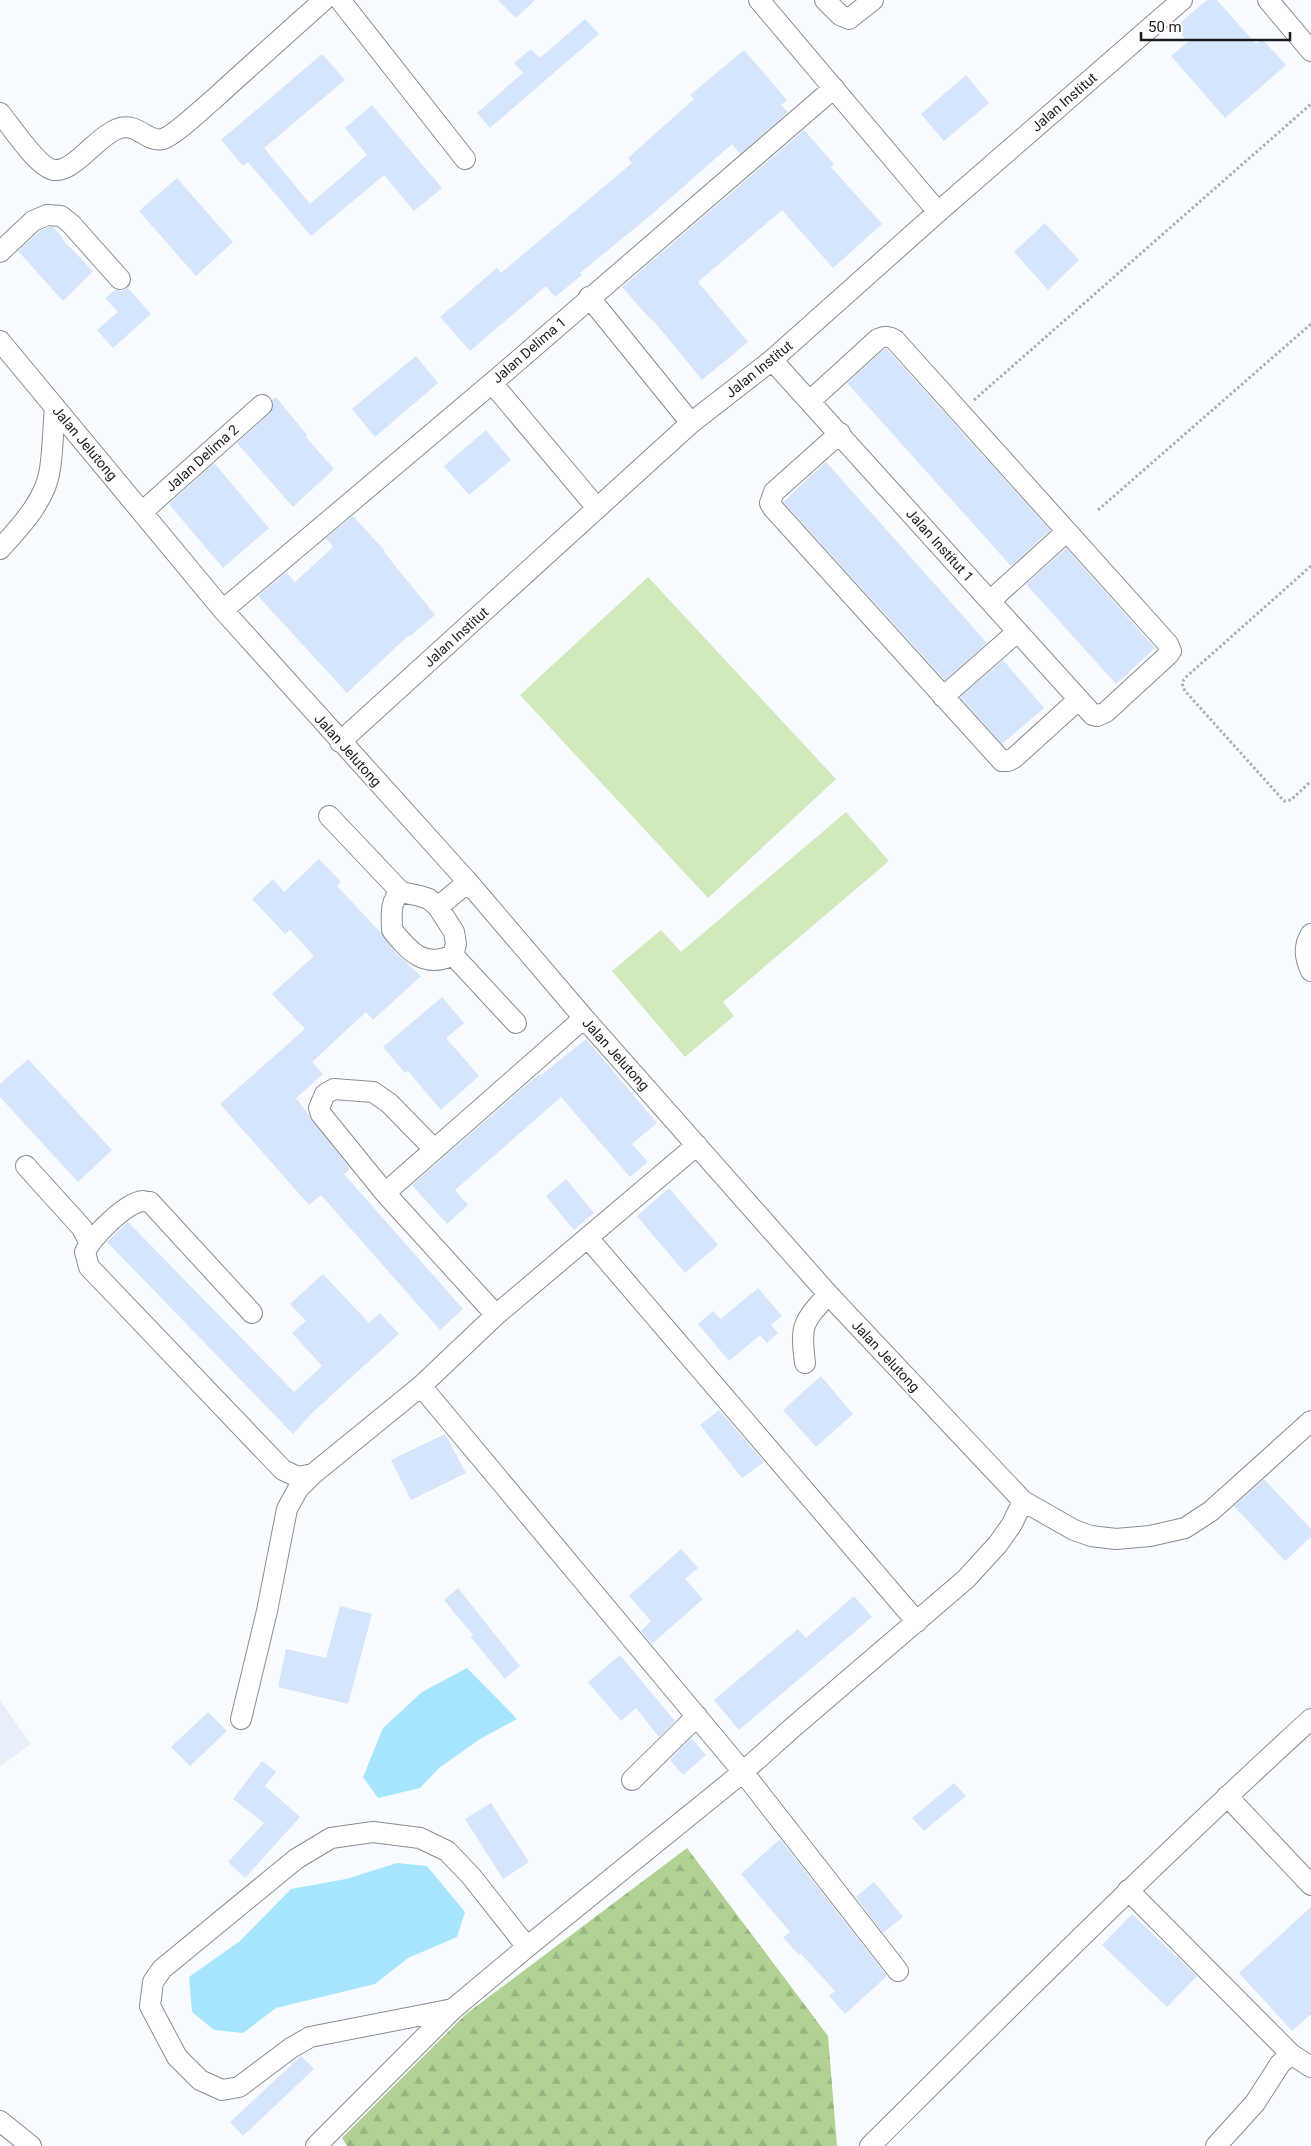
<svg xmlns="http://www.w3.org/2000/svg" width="1311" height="2146" font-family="Roboto,sans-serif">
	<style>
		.built { fill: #e7effa }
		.forest { fill: url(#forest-firs) }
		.garden { fill: #d1e9bb }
		.water { fill: #a7e6fe }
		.building { fill: #d4e5fc }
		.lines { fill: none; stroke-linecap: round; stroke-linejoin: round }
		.minor-casing { stroke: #898c90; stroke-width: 22 }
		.path { stroke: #adafb2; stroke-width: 3; stroke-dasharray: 2.5 2.5; stroke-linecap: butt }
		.minor { stroke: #fff; stroke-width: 20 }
		.labels { text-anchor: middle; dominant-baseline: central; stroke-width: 4; stroke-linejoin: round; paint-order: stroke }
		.street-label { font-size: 14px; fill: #1b1c1e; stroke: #fff }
	</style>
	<defs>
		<pattern id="forest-firs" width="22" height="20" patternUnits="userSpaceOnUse" patternTransform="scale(1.25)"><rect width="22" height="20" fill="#b2d294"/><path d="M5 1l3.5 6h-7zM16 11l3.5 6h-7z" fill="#98b47f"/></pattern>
	</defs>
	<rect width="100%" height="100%" fill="#f8fbff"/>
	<path class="built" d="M0 1701 31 1744 0 1766Z"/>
	<path class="forest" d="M687 1848 828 2036 837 2146H347L342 2138 466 2014Z"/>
	<path class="garden" d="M648 577 836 779 708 898 520 695Z
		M846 812 889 861 723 1002 734 1016 685 1057 612 971 661 930 681 952Z"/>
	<path class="water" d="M467 1668 517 1719 480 1739 439 1768 420 1788 378 1798 363 1777 383 1728 422 1692Z
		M397 1863 427 1866 465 1912 457 1937 408 1958 375 1984 276 2008 243 2033 214 2030 192 2012 189 1977 240 1941 291 1889 346 1879Z"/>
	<path class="building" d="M498 0H535L516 18Z
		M1207 0H1217L1256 44 1262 39 1286 65 1225 118 1171 56 1188 42 1175 27Z
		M585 19 599 34 490 128 477 113 523 73 514 63 531 49 540 58Z
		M744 50 787 100 781 105 788 112 740 154 732 144 651 215 580 273 582 275 555 297 546 286 470 351 440 317 497 268 501 273 632 163 628 158 694 99 690 95Z
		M322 54 345 80 264 148 310 204 367 155 345 128 372 105 442 188 414 211 384 175 311 236 248 162 243 166 221 140Z
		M966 75 989 103 944 141 921 114Z
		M804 130 834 164 831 167 882 224 833 268 782 210 698 282 748 342 702 380 653 320 652 321 622 287Z
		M177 178 233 242 196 276 139 211Z
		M1045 223 1079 260 1048 290 1014 252Z
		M49 227H53L63 238 62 239 93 271 63 301 18 251 40 231Z
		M128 288 151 314 113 348 97 330 118 312 105 298 115 290 122 291Z
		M884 349H887L1050 530 1011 566 847 383Z
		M416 356 438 383 375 437 352 409Z
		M276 397 307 435 305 436 334 469 293 507 237 443 270 413 273 408 272 400Z
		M486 430 511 460 469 495 444 466Z
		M826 462 987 643 945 680 783 502Z
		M214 463 269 528 223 568 169 504Z
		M353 516 385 551 384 552 435 615 410 636 409 635 347 693 258 596 286 572 295 582 333 547 326 538Z
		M1066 548 1155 648 1116 684 1026 584Z
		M1003 660 1044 708 1002 744 960 697Z
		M319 859 341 882 337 886 381 933 396 953 421 976 373 1020 366 1012 312 1062 323 1074 296 1098 350 1169 344 1174 463 1309 440 1330 321 1195 309 1205 220 1104 305 1029 272 994 314 956 290 930 285 934 252 899 273 879 284 892Z
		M442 997 464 1023 446 1038 479 1076 441 1110 408 1071 405 1073 383 1047Z
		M586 1039 657 1123 632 1144 648 1162 630 1177 561 1097 455 1190 468 1205 447 1224 412 1185 539 1074 540 1076Z
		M28 1059 112 1150 78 1182 0 1097V1084Z
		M566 1179 594 1213 574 1230 546 1196Z
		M669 1188 718 1245 685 1273 637 1216Z
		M128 1222 294 1392 322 1366 292 1333 306 1321 290 1304 323 1274 369 1323 380 1313 399 1334 313 1412 293 1434 107 1242Z
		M758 1288 782 1316 771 1325 778 1333 767 1343 760 1335 729 1361 698 1324 713 1311 721 1319Z
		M821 1376 853 1414 816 1447 783 1410Z
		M719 1410 764 1462 742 1478 700 1425Z
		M445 1434 466 1473 411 1500 391 1460Z
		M1264 1479 1311 1529V1537L1285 1561 1234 1506Z
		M681 1549 698 1568 685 1579 703 1599 652 1644 641 1631 651 1621 629 1596Z
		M458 1588 520 1666 505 1679 471 1637 473 1635 444 1600Z
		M854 1596 872 1617 739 1730 714 1700 798 1629 806 1638Z
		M340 1606 372 1614 348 1704 278 1687 286 1649 326 1658Z
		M620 1655 675 1721 659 1737 636 1708 621 1721 588 1682Z
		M208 1712 227 1731 190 1766 171 1747Z
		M691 1738 706 1755 683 1775 670 1760Z
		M262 1761 276 1772 265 1786 300 1817 245 1878 228 1862 264 1823 233 1799Z
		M954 1783 966 1796 924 1831 912 1818Z
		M491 1803 529 1862 503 1879 465 1819Z
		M780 1839 887 1976 845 2014 829 1996 835 1991 800 1953 799 1955 783 1937 790 1932 741 1874Z
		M874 1882 903 1917 883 1933 856 1897Z
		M1311 1907V2014L1292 2031 1239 1973Z
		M1132 1914 1197 1976 1167 2007 1102 1945Z
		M301 2056 314 2069 243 2136 230 2122Z"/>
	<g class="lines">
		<g class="minor-casing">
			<path id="minor" d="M340 0 465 159
				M759 0 938 212
				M825 0 840 15 849 19 873 0
				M1268 0 1311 51
				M0 113C11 126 38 168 54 170 64 171 74 163 81 157 92 148 103 135 117 129 138 121 146 143 163 139 175 135 203 108 214 99 250 66 287 33 324 0
				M0 252 33 221 47 215 61 216 71 224 120 279
				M589 297 691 423
				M0 341 223 610 468 882 584 1018 828 1294 1023 1501 1074 1530 1091 1536 1116 1539 1150 1536 1185 1528 1211 1511 1311 1421
				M772 360 1093 715 1097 716 1106 712 1168 655 1171 651 1168 644 895 340C889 336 885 336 878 339L811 400
				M492 383 597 508
				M840 433 774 492 770 503 773 508 1002 761H1008L1014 758 1078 700
				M142 512 262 405
				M0 549C20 527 46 500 50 469 53 449 53 428 55 407
				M990 601 1066 532
				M223 610 492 383 834 88
				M943 697 1017 632
				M340 742 691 423 772 360 938 212 1182 0
				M329 816 401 892 420 896 429 899 438 907 454 932 456 944 453 955 516 1023
				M401 892C389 901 392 917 392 930 409 951 424 969 453 955
				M438 907 468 882
				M1311 934C1303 947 1305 958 1311 971
				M434 1149 389 1103 373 1092 334 1089 325 1094 319 1108 321 1114 385 1193 496 1315
				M26 1166 82 1228 89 1242
				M385 1193 584 1018
				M588 1238 917 1622
				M252 1313 150 1202C149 1202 143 1201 143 1201 125 1203 92 1237 85 1252L89 1267 283 1470 298 1477 313 1474
				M805 1363C800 1323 803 1323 828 1294
				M421 1386 743 1772 898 1971
				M241 1719 267 1611 287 1509 298 1489 313 1474 421 1386 496 1315 697 1145
				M632 1780 697 1716
				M1227 1796 1311 1885
				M1128 1890 1291 2054 1311 2067
				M453 2009 310 2037 291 2048 239 2087 222 2090 200 2080 177 2057 150 2006 153 1982 162 1969 296 1859 331 1838 373 1832 420 1838 447 1851 471 1876 527 1947
				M0 2121 31 2146
				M316 2146 453 2009 527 1947 743 1772 791 1729 966 1579 998 1544 1012 1524 1023 1501
				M870 2146C1015 2002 1160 1857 1311 1719
				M1216 2146 1255 2103 1280 2064 1291 2054"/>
		</g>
		<path class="path" d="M974 400 1311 104
			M1098 510 1311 324
			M1311 566 1186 677C1181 682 1182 685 1185 691L1284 801 1291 800 1311 781"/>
		<use href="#minor" class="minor"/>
	</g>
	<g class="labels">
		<g class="street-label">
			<text transform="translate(1064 102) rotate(-41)">Jalan Institut</text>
			<text transform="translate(529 350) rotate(-41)">Jalan Delima 1</text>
			<text transform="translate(759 369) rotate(-39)">Jalan Institut</text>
			<text transform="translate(85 443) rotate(50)">Jalan Jelutong</text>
			<text transform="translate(202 458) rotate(-42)">Jalan Delima 2</text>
			<text transform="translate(940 545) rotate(48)">Jalan Institut 1</text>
			<text transform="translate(456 637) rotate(-42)">Jalan Institut</text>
			<text transform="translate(348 750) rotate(48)">Jalan Jelutong</text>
			<text transform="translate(616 1054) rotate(48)">Jalan Jelutong</text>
			<text transform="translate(886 1356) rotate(47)">Jalan Jelutong</text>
		</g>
	</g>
	<path d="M1141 32v8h149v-8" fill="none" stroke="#1b1c1e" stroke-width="2.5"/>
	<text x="1148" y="32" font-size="15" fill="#1b1c1e" stroke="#ffffff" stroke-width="4" paint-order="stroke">50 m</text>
</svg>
